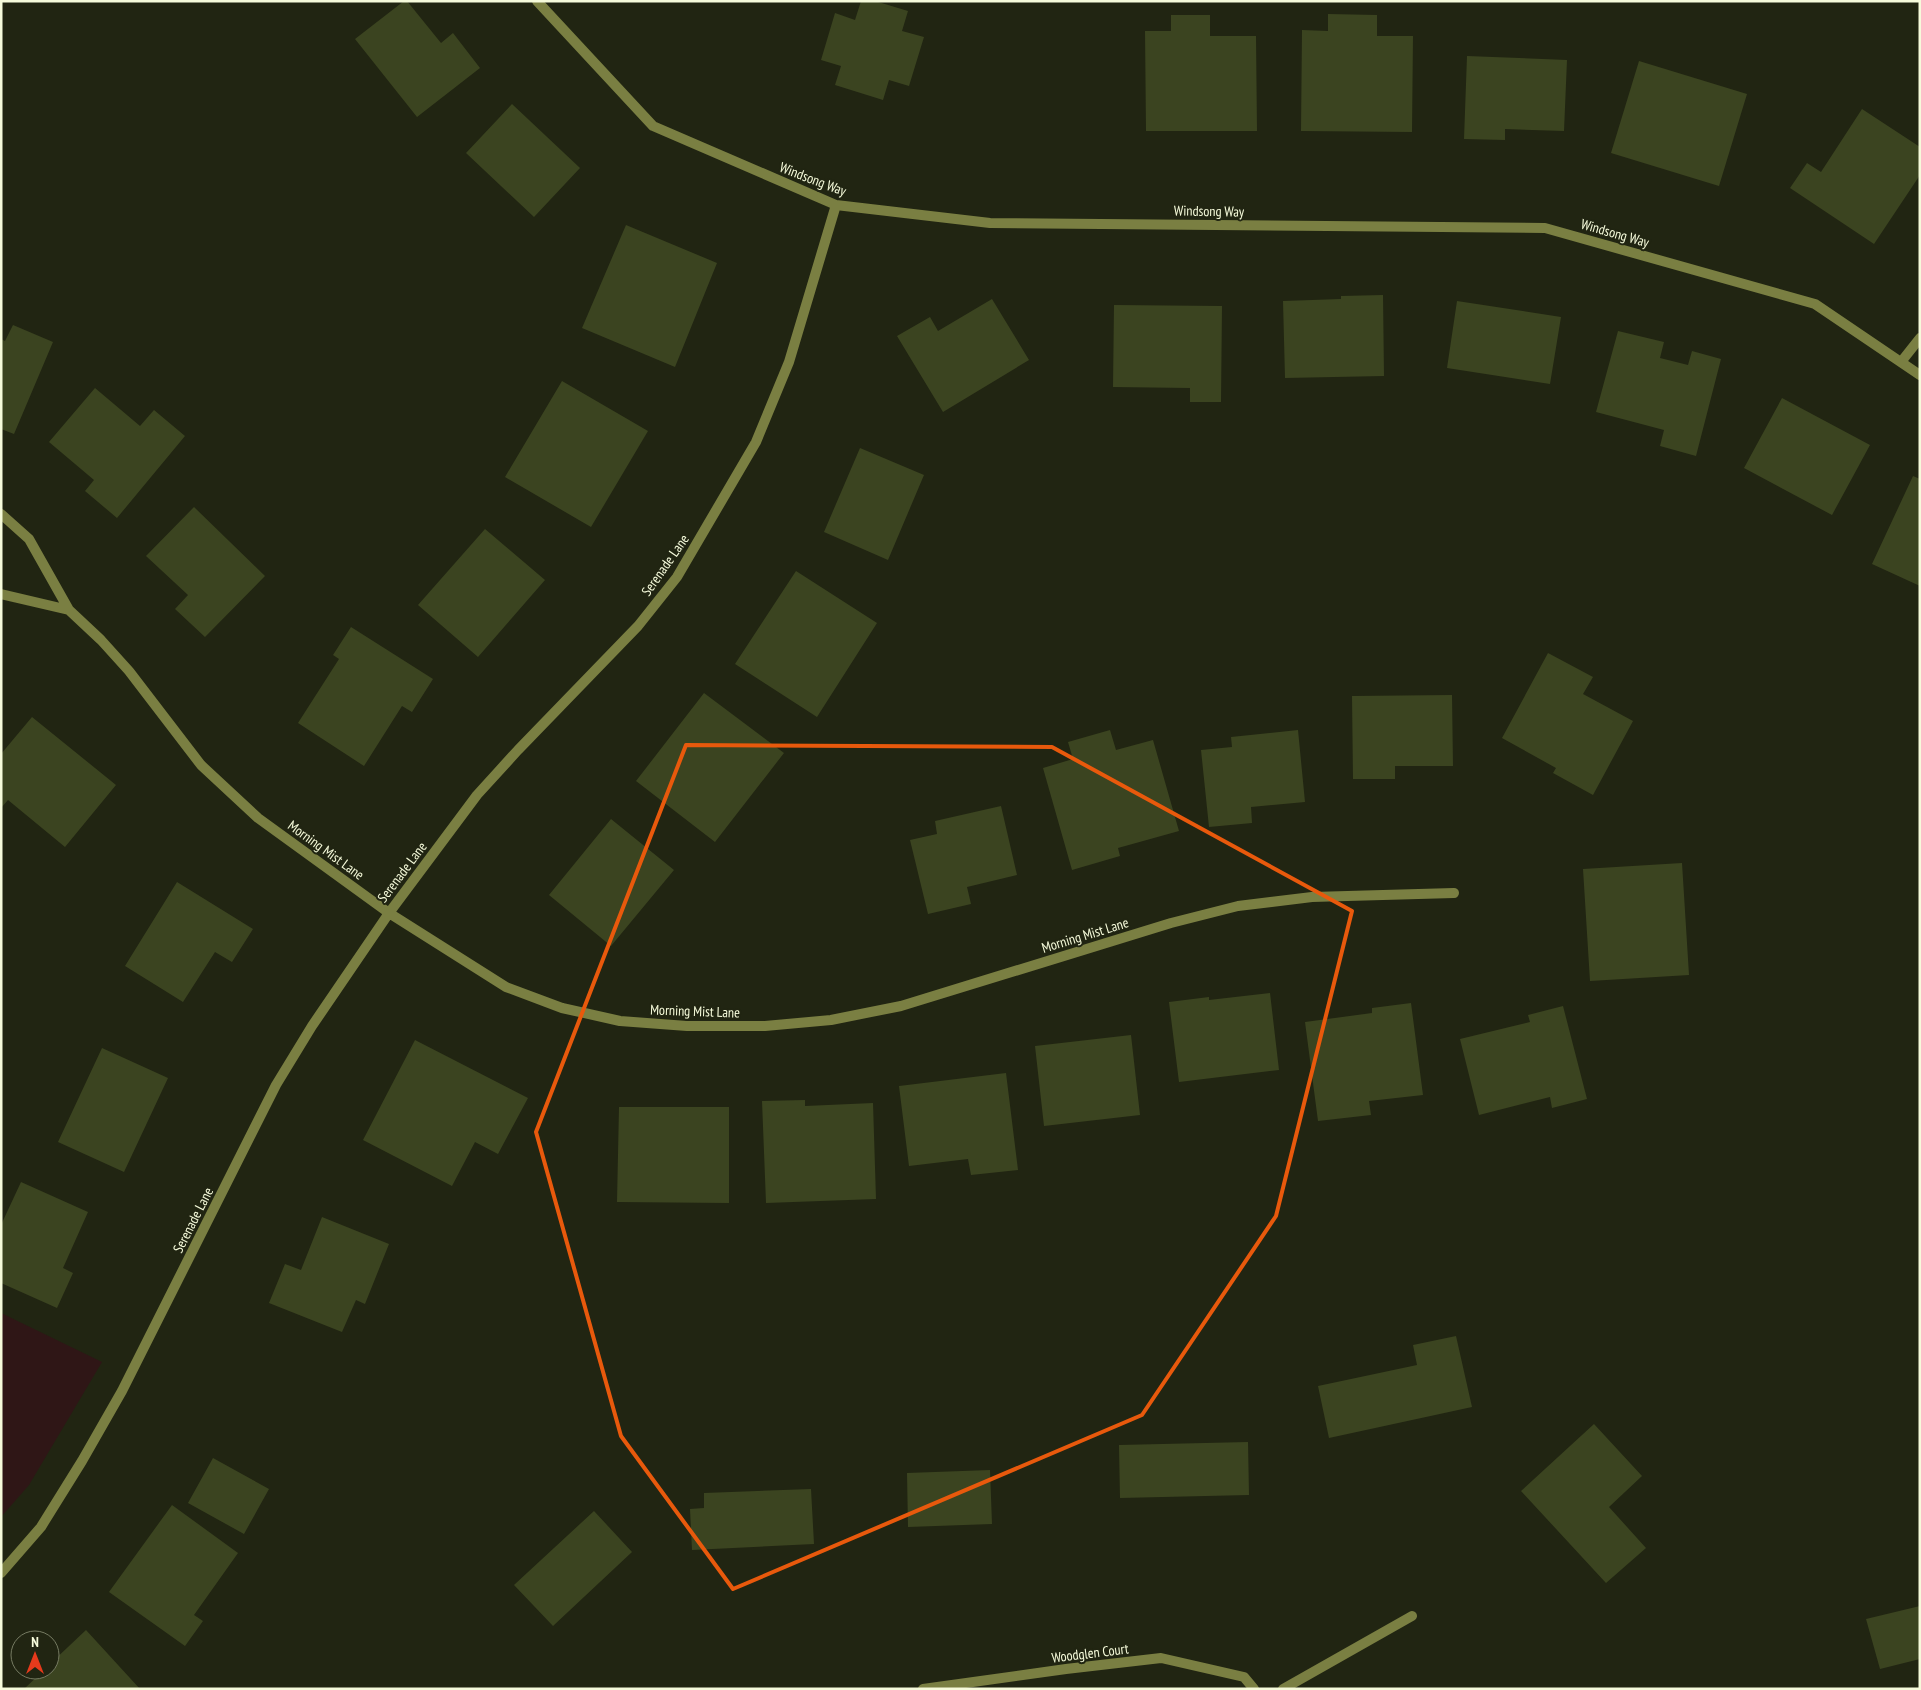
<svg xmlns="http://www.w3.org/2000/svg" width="1921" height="1690" font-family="'PT Sans Narrow',sans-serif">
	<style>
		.green { fill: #2f1616 }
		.building { fill: #3b4420 }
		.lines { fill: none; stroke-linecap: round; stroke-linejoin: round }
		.lane { stroke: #7a7f42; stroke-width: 10 }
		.street { stroke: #7a7f42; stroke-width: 10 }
		.marked { fill: none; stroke: #e8590c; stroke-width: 4; stroke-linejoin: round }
		.labels { text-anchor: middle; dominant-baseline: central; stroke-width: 4; stroke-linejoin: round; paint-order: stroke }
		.street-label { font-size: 14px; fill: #f6fbdb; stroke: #212512 }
	</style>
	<rect width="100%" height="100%" fill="#212512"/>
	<path class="green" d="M1 1313 102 1362 29 1485 1 1517Z"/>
	<path class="building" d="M404 1H407L441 43 453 33 480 68 417 117 355 39Z
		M861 1H875L908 11 902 31 924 37 909 86 889 80 883 100 835 85 841 66 821 60 835 13 855 20Z
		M1328 14 1377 15V36H1413L1412 132 1301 131 1302 30 1328 31Z
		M1171 15H1210V36H1256L1257 131H1146L1145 31H1171Z
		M1467 56 1567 60 1564 131 1505 129V140L1464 139Z
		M1639 61 1747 94 1719 186 1611 153Z
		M512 104 580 168 534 217 466 153Z
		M1862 109 1920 147V175L1874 244 1790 188 1807 163 1821 172Z
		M626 225 717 263 675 367 582 328Z
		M1383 295 1384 376 1285 378 1283 301 1341 299V296Z
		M992 299 1029 360 943 412 897 336 930 317 938 331Z
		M1457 301 1561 317 1550 384 1447 368Z
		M1114 305 1222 306 1221 402H1190V388L1113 387Z
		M13 325 53 342 14 434 1 429V339L5 341Z
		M1618 331 1664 342 1660 358 1688 365 1692 351 1721 359 1696 456 1660 446 1664 430 1596 412Z
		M562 381 648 431 591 527 505 477Z
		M95 388 140 426 154 410 185 436 117 518 85 491 94 480 49 442Z
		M1782 398 1870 445 1832 515 1744 468Z
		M860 448 924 475 888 560 824 532Z
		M1913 476 1920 479V586L1872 564Z
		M194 507 265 576 205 637 175 609 188 595 146 556Z
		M485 529 545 580 478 657 418 605Z
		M796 571 877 623 817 717 735 664Z
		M351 627 433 679 412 712 402 706 364 766 298 723 339 659 333 655Z
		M1548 653 1593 677 1583 694 1633 721 1593 795 1553 773 1556 768 1502 738Z
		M704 693 784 753 715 842 636 781Z
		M1452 695 1453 766H1395V779H1353L1352 696Z
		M32 717 116 785 65 847 8 800 1 808V754Z
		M1110 730 1116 750 1153 740 1179 831 1118 848 1120 856 1072 870 1043 768 1073 759 1068 742Z
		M1298 730 1305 802 1251 807 1252 823 1209 827 1201 750 1232 747 1231 737Z
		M1001 806 1017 875 967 887 971 904 928 914 910 840 937 834 935 821Z
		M611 819 674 870 611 946 549 895Z
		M1682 863 1689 975 1590 981 1583 869Z
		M177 882 253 929 232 962 215 952 183 1002 125 966Z
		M1270 993 1279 1070 1179 1082 1169 1002 1209 997V1000Z
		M1411 1003 1423 1095 1369 1101 1371 1115 1318 1121 1305 1022 1372 1013V1008Z
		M1563 1006 1587 1099 1552 1108 1550 1097 1479 1115 1460 1039 1530 1022 1528 1015Z
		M1131 1035 1140 1115 1044 1126 1035 1046Z
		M415 1040 528 1098 498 1154 475 1142 452 1186 363 1140Z
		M102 1048 168 1078 124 1172 58 1142Z
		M1006 1073 1018 1170 971 1175 968 1159 909 1166 899 1086Z
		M805 1100V1106L873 1103 876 1199 766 1203 762 1101Z
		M619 1107H729V1203L617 1202Z
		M21 1182 88 1212 63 1268 73 1273 57 1308 1 1283V1225Z
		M322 1217 389 1244 365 1304 356 1300 342 1332 269 1303 285 1264 301 1270Z
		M1456 1336 1472 1407 1329 1438 1318 1386 1417 1365 1413 1345Z
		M1594 1424 1642 1476 1609 1507 1646 1548 1606 1583 1521 1491Z
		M1248 1442 1249 1495 1120 1498 1119 1445Z
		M213 1458 269 1489 244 1534 188 1503Z
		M990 1470 992 1524 908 1527 907 1473Z
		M811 1489 814 1544 692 1550 690 1509 704 1508V1493Z
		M172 1505 238 1553 194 1615 203 1621 185 1646 109 1592Z
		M594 1511 632 1552 553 1626 514 1585Z
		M1920 1606V1659L1880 1669 1866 1619Z
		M86 1630 140 1689H24L44 1670H50V1664Z"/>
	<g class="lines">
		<path class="lane" d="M1283 1689 1412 1616"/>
		<path class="street" d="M537 1 653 126 836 205 990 223 1545 228 1815 304 1920 375
			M1901 362 1920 338
			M1 514 29 539 69 610 101 640 129 671 201 765 258 818 389 913 506 987 562 1008 620 1021 687 1026H765L831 1020 901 1006 1171 923 1238 906 1312 897 1454 893
			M1 594 69 610
			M1 1573 41 1527 82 1461 122 1391 276 1085 312 1026 389 913 477 795 518 750 638 626 677 577 756 442 789 362 836 205
			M923 1689 1066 1669 1161 1658 1244 1677 1254 1689"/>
	</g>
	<path class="marked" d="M686 745 1052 747 1352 911 1276 1216 1142 1415 733 1589 621 1436 536 1132Z"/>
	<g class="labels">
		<g class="street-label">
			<text transform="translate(813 179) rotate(21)">Windsong Way</text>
			<text transform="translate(1209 211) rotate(1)">Windsong Way</text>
			<text transform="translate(1615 233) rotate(16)">Windsong Way</text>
			<text transform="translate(665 565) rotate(-55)">Serenade Lane</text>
			<text transform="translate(326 850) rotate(36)">Morning Mist Lane</text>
			<text transform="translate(402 872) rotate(-53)">Serenade Lane</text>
			<text transform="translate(1085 935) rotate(-17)">Morning Mist Lane</text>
			<text transform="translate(695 1011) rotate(2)">Morning Mist Lane</text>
			<text transform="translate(193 1220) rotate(-63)">Serenade Lane</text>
			<text transform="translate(1090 1653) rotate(-7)">Woodglen Court</text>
		</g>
	</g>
	<rect width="1921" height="1690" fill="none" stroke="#f6fbdb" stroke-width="5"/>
	<g transform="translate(35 1655)"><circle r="24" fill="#212512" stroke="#767b62"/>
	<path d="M0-4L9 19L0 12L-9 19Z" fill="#e63a1c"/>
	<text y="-8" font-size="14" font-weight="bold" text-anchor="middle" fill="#f6fbdb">N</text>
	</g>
</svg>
